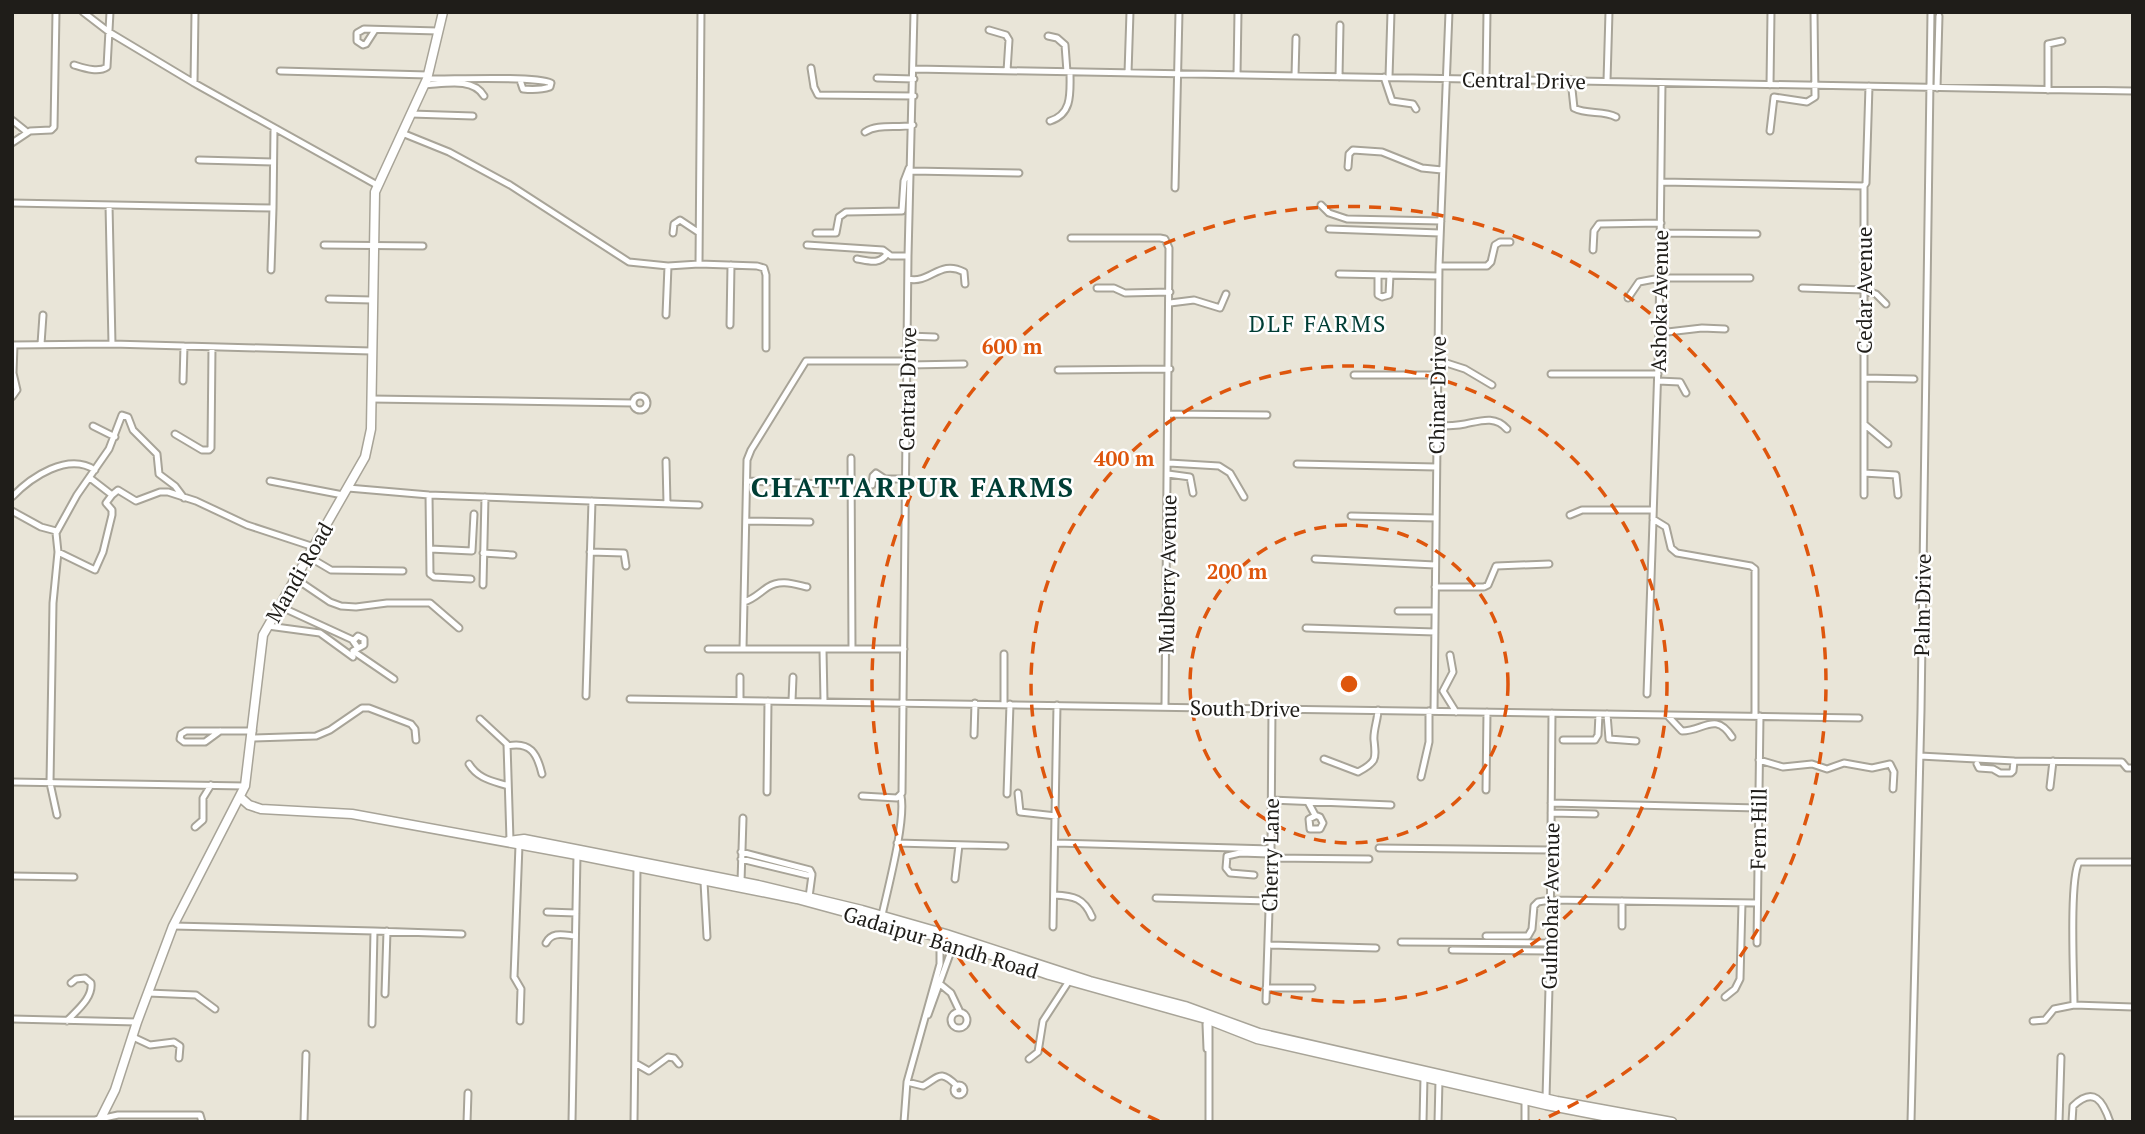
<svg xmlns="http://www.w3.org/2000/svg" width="2145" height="1134" font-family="'PT Serif',serif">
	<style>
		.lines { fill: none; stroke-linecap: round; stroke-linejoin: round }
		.street-casing { stroke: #a8a498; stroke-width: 9 }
		.secondary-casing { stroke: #a8a498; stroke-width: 11 }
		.street { stroke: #fff; stroke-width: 5 }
		.secondary { stroke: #fff; stroke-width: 8 }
		.ring { fill: none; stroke: #de560d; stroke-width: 3.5; stroke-dasharray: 12 9 }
		.labels { text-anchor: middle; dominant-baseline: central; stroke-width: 5; stroke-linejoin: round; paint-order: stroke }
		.street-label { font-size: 21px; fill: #1f1d19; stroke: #fff }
		.neighbourhood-label { font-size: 23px; letter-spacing: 2px; fill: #003e35; stroke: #fff }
		.district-label { font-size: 28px; font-weight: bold; letter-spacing: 2px; fill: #003e35; stroke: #fff }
		.centre { fill: #de560d; stroke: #fff; stroke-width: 3.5 }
		.ring-label { font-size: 21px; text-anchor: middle; font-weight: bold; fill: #de560d; stroke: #fff; stroke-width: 5; stroke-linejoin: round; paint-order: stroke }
	</style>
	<rect width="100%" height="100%" fill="#e9e5d8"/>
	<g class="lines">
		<g class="street-casing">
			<path id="street" d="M83 12 109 32 194 83 377 185
				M375 30 366 44 363 45 357 41V33L364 29 438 31
				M989 30 1006 35 1009 40 1007 71
				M1048 36 1057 38 1065 45 1067 72
				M74 65C84 68 98 73 107 67L110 12
				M811 68 814 87 818 95 914 96
				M914 69 2133 91
				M280 71 428 75
				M1128 73 1130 12
				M1237 75 1238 12
				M1295 76 1296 38
				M1339 77 1340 25
				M1384 77 1392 101 1413 104 1416 109
				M1389 77 1391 12
				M877 78 914 79
				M427 79H438C459 79 536 76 551 83L550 87C541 90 533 90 523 89L520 80
				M1486 79 1487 12
				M1571 80 1574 108C1587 115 1603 110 1616 117
				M1607 81 1609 12
				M194 83 195 12
				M1662 83 1659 333 1653 519 1666 527 1671 548 1677 553 1751 566 1755 569V716
				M425 85C444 84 473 77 484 96
				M1770 85 1771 12
				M1937 88 1939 16
				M2048 90V44L2062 41
				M411 114 473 116
				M12 120 27 132
				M1050 121C1073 114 1070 92 1070 72
				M1770 131 1774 97 1807 102 1815 97 1814 12
				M865 132C879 123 897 129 913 125
				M402 133 449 152 510 185 629 262 668 266 699 264 757 266 764 268 766 275V348
				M12 143 30 131 51 130 54 127 56 12
				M199 160 273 162
				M1348 167 1349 154 1353 150 1382 152 1422 168 1442 170
				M912 171 1019 173
				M1662 182 1864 186
				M1175 188 1179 12
				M12 203 273 208 274 129
				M109 205 112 344
				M1321 205 1329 213 1347 219 1441 221
				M1329 229 1440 233
				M673 233 674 224 680 220 698 232
				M816 233H836L839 217 846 212 902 211 904 181 909 168
				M1661 233 1757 234
				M1071 238H1160L1165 239 1169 248 1165 706
				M324 245 423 246
				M807 245 883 250 891 256H908
				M1593 250 1594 231 1599 224 1661 223
				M857 259C869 261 879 265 887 254
				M699 264 701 12
				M1439 266H1487L1491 262 1495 245 1500 242H1510
				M271 270 273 208
				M1339 274 1439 276
				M1378 275V295L1382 297 1389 295 1390 275
				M908 279C931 284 939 259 964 272L965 284
				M1097 288H1114L1125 293 1170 292
				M1802 288 1864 290 1876 294 1886 304
				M1628 298 1639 282 1660 278H1750
				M329 299 372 300
				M1170 303 1194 300 1220 308 1226 294
				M666 315 668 266
				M730 325 731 265
				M1659 333 1702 328 1725 329
				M908 336 935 337
				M41 344 43 315
				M12 345 112 344 371 351
				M1437 360 1465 369 1492 385
				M908 365 964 364
				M1058 370 1170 369
				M1551 374H1658
				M1354 375H1437
				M1864 378 1914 379
				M183 381 184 346
				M1658 381 1680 382 1686 393
				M633 403a7 7 0 1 1 14 0a7 7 0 1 1-14 0Z
				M12 397 17 390 13 373 14 345
				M371 399 633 403
				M1169 414 1267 415
				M1864 424 1888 444
				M93 426 115 437
				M1436 426C1446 426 1455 426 1465 424 1480 421 1495 415 1507 429
				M175 434 202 450H209L211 448 212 347
				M851 458 852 649
				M666 461 667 504
				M1169 463 1219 466 1230 473 1244 497
				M1297 464 1436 467
				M1864 473 1896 475 1898 495
				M1168 474 1190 477 1193 493
				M90 478 112 495 118 490 136 501 160 492H168L196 501 247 525 314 547
				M270 481 343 495
				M747 481 851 485
				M872 485 873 476 876 473 885 479H906
				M348 488 429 495 699 505
				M429 495 430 574 434 577 471 579
				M1864 495V186L1866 183 1869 86
				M12 497C31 477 68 452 95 470
				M12 511 41 527 56 531
				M1570 515 1582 510H1652
				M1351 516 1436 518
				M746 521 810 522
				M430 549 472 551 474 514
				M58 552 95 570 103 552 112 515V510L106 503 112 495
				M590 552 624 553 626 566
				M483 553 513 555
				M309 557 331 570 403 571
				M1315 559 1435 565
				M296 579 330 602 341 606 356 607 387 603H430L459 628
				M483 585 485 497
				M1435 587H1484L1488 585 1496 566 1549 564
				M744 602C754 599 759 593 768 587 780 579 794 584 807 587
				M279 606 353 640
				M1398 611H1435
				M268 626 320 633 353 657
				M1306 628 1435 632
				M358 648 353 641 358 636 364 639V645L353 651 394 679
				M708 649H904
				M743 649 747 460 751 450 806 361H908
				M823 650 824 701
				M1450 655 1453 672 1443 691 1456 712
				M740 677V700
				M1647 694 1653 521
				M586 696 592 501
				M630 699 1859 718
				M792 701 793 677
				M1004 704V654
				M1434 711 1439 266 1449 12
				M1607 714 1609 739 1636 741
				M1667 715 1682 731C1704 731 1715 711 1732 737
				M480 719 507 744 510 840
				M220 731 205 742H184L180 739 181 734 186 731H253
				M974 735 975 703
				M253 738 316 736 330 730 362 708H369L411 724 415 729 416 740
				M1563 740H1595L1598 735 1599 714
				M507 746C530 741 537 753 542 774
				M1920 756 2014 761
				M1324 759 1358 772C1377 762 1376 759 1374 740 1373 731 1378 719 1378 710
				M1759 760 1783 767 1812 764 1827 769 1844 763 1872 768 1890 764 1894 772 1893 789
				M469 764C478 779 493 781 508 786
				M1977 764 1979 768 1993 769 2000 773H2011L2013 771 2014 761 2122 762 2127 768H2133
				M1421 777 1429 742V711
				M12 782 245 786
				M2050 787 2053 761
				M1486 790 1487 712
				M767 792 768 701
				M1018 793 1020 812 1056 816
				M1007 794 1010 704
				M862 796 897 798 902 793 908 256 914 12
				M1271 800 1391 805
				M1308 802 1315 815 1320 817 1323 823 1320 829H1310L1309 819 1315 816
				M1551 803 1758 808
				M1551 813 1595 814
				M57 815 50 783 53 603 58 552 56 533 77 495 109 449 122 415 128 417 133 430 157 454 159 474 175 486 184 498
				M195 827 203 820V798L211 785
				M897 843 1005 846
				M1056 843 1271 849
				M519 845 514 977 521 989 520 1021
				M1379 848 1551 850
				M1270 858 1369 859
				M741 859 807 875 812 874 810 870 741 852
				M2133 862H2079C2069 880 2074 979 2074 1005L2133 1007
				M1254 875 1230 873 1226 868 1227 856 1240 853 1270 854
				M12 876 74 877
				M955 879 959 845
				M704 882 707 937
				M741 882 743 818
				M1054 895C1074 896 1084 898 1092 917
				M809 897 812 875
				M1156 898 1269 901
				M547 912 576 913
				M882 915C888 888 906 820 901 796
				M173 926 374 931 372 1024
				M1622 926V901
				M1053 927 1057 705
				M374 931 462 934
				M1486 936H1528L1532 929 1534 906 1538 902 1550 900 1756 903
				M1401 942 1550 943
				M546 943C552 931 564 935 575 936
				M1757 943 1760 716
				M1268 945 1376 948
				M1452 950 1550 951
				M940 984 951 993 960 1012
				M1266 988H1312
				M148 993 196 995 215 1009
				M385 994 387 931
				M1725 997 1735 989 1740 979 1742 903
				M1266 1001 1271 849 1272 708
				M951 1020a8 8 0 1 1 16 0a8 8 0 1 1-16 0Z
				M928 1015 950 954 961 945
				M12 1019 137 1022
				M67 1021C77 1010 93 998 91 983L85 978 76 979 71 983
				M2033 1021 2045 1020 2054 1009 2074 1005
				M1206 1024 1207 1049
				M133 1037 150 1045 174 1042 180 1046 179 1058
				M1029 1059 1038 1052 1043 1021 1069 981
				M635 1063 649 1071 668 1057 674 1058 679 1064
				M907 1082 923 1086C939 1077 940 1069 957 1086
				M954 1090a5 5 0 1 1 10 0a5 5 0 1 1-10 0Z
				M1546 1098 1550 951 1552 713
				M1525 1100V1122
				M12 1120H95L118 1115H200L202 1122
				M304 1122 306 1054
				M467 1122 468 1093
				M572 1122 577 855
				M634 1122 637 868
				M904 1122 907 1082 940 964V938
				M1209 1122V1021
				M1423 1122 1424 1077
				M1438 1122 1439 1080
				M1911 1122 1921 711 1931 12
				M2059 1122 2061 1057
				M2072 1122 2073 1106C2094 1086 2103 1101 2110 1122"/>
		</g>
		<g class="secondary-casing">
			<path id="secondary" d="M241 798 249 805 261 809 352 814 577 855 797 899 948 940 1049 975 1206 1019 1257 1039 1546 1105 1634 1122
				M508 841 524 839 758 885 862 910 946 934 1090 981 1185 1006 1259 1033 1557 1101 1672 1122
				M99 1122 115 1090 137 1022 173 926 245 786 263 635 365 457 371 429 375 192 427 79 443 12"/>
		</g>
		<use href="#street" class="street"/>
		<use href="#secondary" class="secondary"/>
	</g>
	<g class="ring">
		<circle cx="1349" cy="684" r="159"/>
		<circle cx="1349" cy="684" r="318"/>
		<path d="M1159 1121A477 477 0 1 1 1539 1121"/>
	</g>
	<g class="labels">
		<g class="street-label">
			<text transform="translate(1524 80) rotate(1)">Central Drive</text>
			<text transform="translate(1864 290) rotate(-90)">Cedar Avenue</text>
			<text transform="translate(1659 301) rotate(-89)">Ashoka Avenue</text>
			<text transform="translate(907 389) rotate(-89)">Central Drive</text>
			<text transform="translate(1437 395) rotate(-89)">Chinar Drive</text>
			<text transform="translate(299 572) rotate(-60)">Mandi Road</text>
			<text transform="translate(1167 574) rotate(-89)">Mulberry Avenue</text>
			<text transform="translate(1922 605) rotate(-89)">Palm Drive</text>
			<text transform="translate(1245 708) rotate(1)">South Drive</text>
			<text transform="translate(1758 829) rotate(-89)">Fern Hill</text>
			<text transform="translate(1270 855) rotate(-89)">Cherry Lane</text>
			<text transform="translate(1550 906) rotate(-89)">Gulmohar Avenue</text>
			<text transform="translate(941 942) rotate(17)">Gadaipur Bandh Road</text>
		</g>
		<g class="neighbourhood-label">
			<text x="1318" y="323">DLF FARMS</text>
		</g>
		<g class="district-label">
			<text x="913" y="486">CHATTARPUR FARMS</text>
		</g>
	</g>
	<circle cx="1349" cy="684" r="10" class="centre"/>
	<g class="ring-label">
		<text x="1012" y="354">600 m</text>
		<text x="1124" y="466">400 m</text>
		<text x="1237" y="579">200 m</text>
	</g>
	<rect width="2145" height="1134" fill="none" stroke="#1f1d19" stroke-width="28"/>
</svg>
